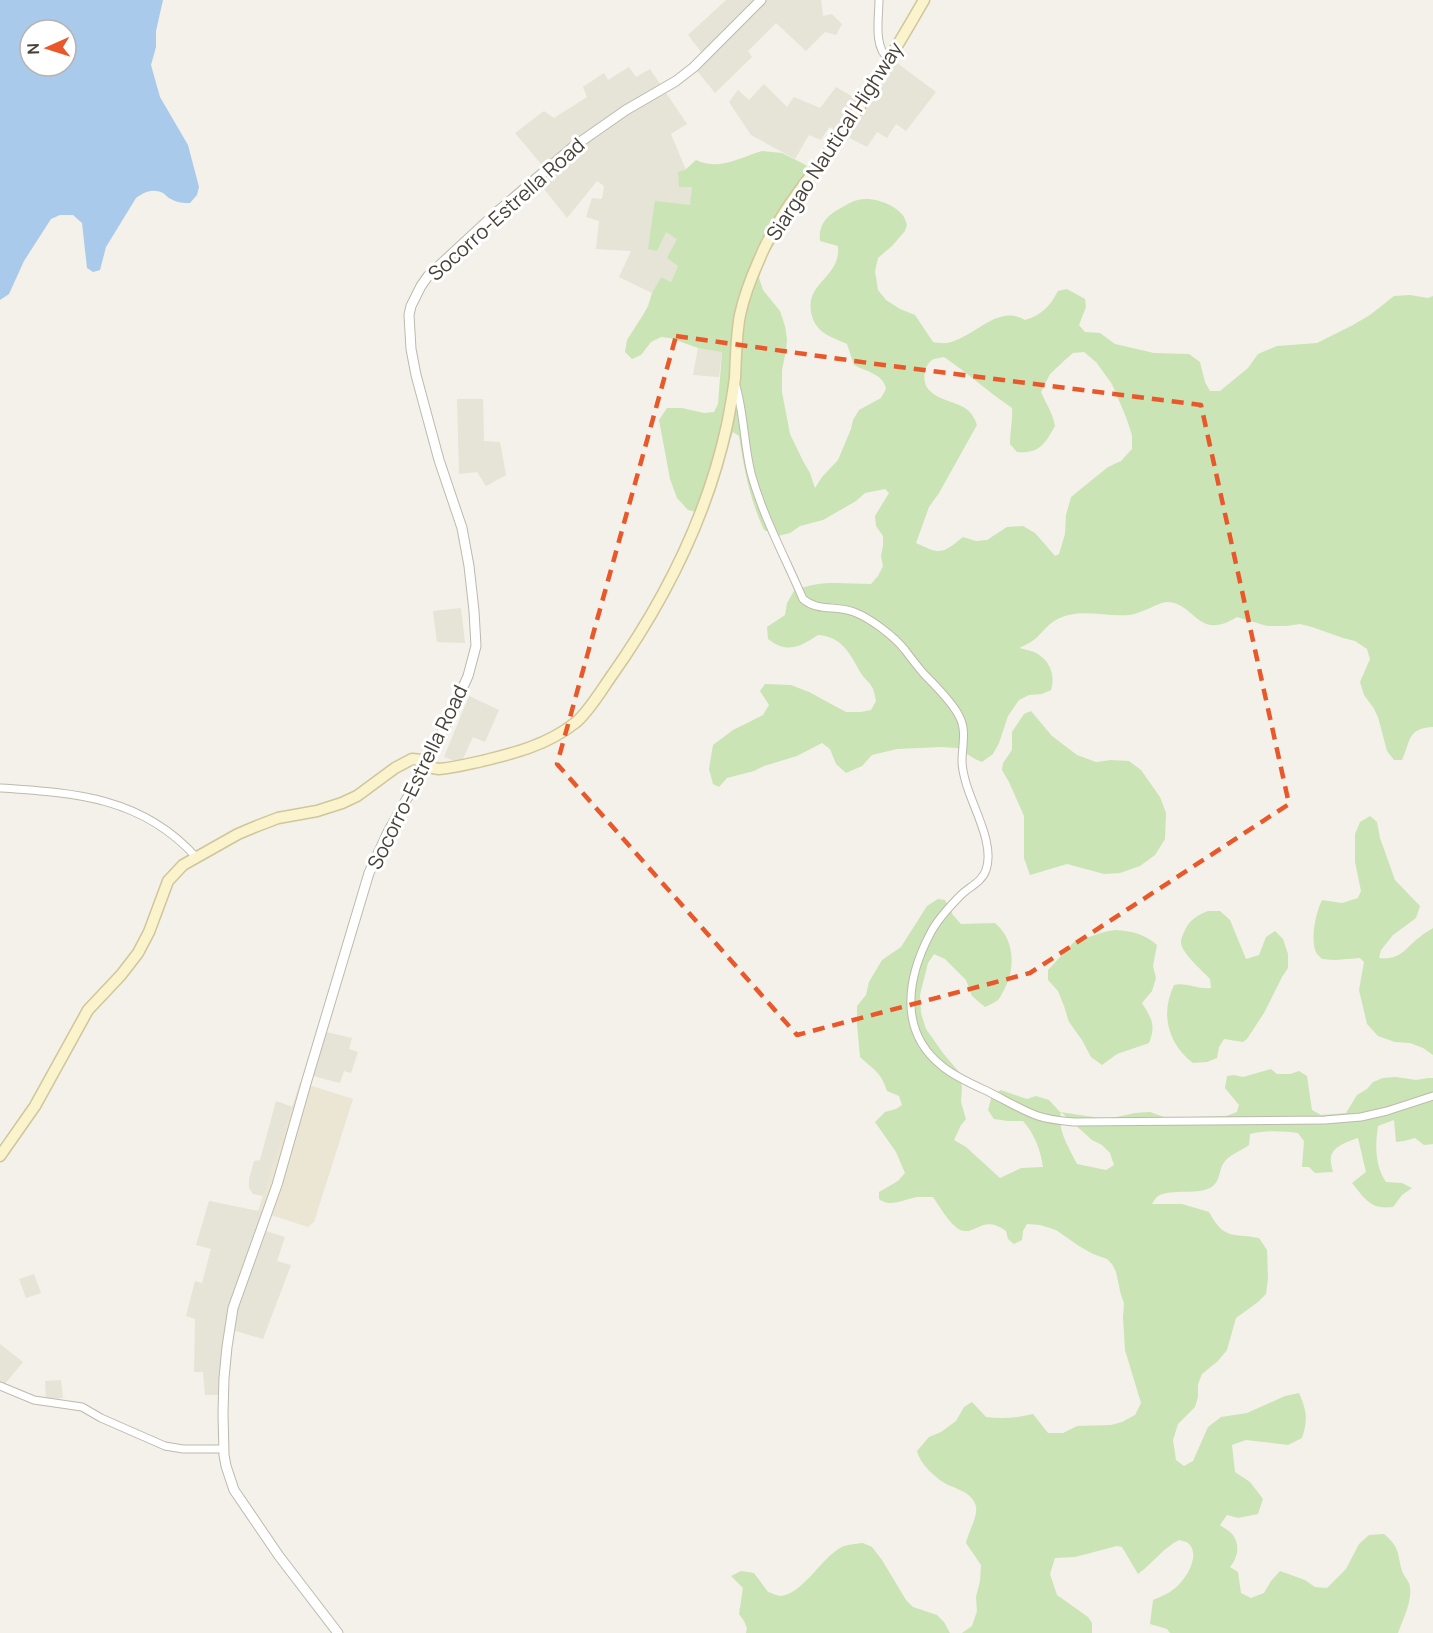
<svg xmlns="http://www.w3.org/2000/svg" width="1433" height="1633" font-family="Manrope,sans-serif">
	<style>
		.residential { fill: #e6e3d7 }
		.education { fill: #ebe6d4 }
		.green { fill: #cae4b5; fill-rule: evenodd }
		.water { fill: #aacaeb; fill-rule: evenodd }
		.lines { fill: none; stroke-linecap: round; stroke-linejoin: round }
		.minor-casing { stroke: #beb9ac; stroke-width: 9 }
		.tertiary-casing { stroke: #beb9ac; stroke-width: 11 }
		.secondary-casing { stroke: #cfc69c; stroke-width: 13 }
		.minor { stroke: #fff; stroke-width: 7 }
		.tertiary { stroke: #fff; stroke-width: 9 }
		.secondary { stroke: #faf3cb; stroke-width: 10 }
		.marked { fill: none; stroke: #e9582a; stroke-width: 4.5; stroke-dasharray: 12 8; stroke-linejoin: round }
		.labels { text-anchor: middle; dominant-baseline: central; stroke-width: 6; stroke-linejoin: round; paint-order: stroke }
		.street-label { font-size: 20px; fill: #464238; stroke: #fff }
	</style>
	<rect width="100%" height="100%" fill="#f3f1e9"/>
	<path class="residential" d="M726 0H821L823 16 832 14 842 24 836 35 825 32 806 51 776 23 748 51 752 57 715 93 694 67 705 57 688 35Z
		M893 60 936 92 906 131 896 124 887 138 877 132 867 147 829 127 821 140 809 135 795 159 751 135 729 102 738 90 749 100 764 84 787 107 794 97 820 108 836 87 865 104Z
		M629 67 636 77 650 69 687 124 671 134 693 187 690 205 648 248 657 251 665 231 678 239V266L671 282 661 277 652 293 619 277 631 251 596 249 599 221 586 217 592 198 602 199 604 186 597 181 567 218 537 180 547 171 515 133 544 111 554 118 587 97 583 87 604 73 608 80Z
		M698 348 722 351 719 377 693 375Z
		M457 399H483L484 441 500 442 506 475 486 486 477 472 459 474Z
		M461 608 465 643 437 642 433 611Z
		M469 696 499 710 485 742 473 737 461 763 444 757Z
		M326 1032 352 1038 349 1049 358 1052 351 1073 344 1071 340 1083 313 1076Z
		M276 1101 296 1108 268 1197 253 1194 249 1188V1179L254 1161 260 1160Z
		M209 1201 264 1212 257 1228 285 1237 277 1261 291 1265 263 1339 229 1329 226 1395H205L203 1372H194L195 1319 186 1316 195 1281 202 1283 211 1249 196 1245Z
		M34 1274 41 1293 26 1298 19 1279Z
		M0 1344 23 1362 4 1385 0 1382Z
		M61 1380 63 1398 46 1399 45 1381Z"/>
	<path class="education" d="M300 1082 353 1099 314 1222 308 1227 258 1211Z"/>
	<path class="green" d="M762 151 782 153 804 164 814 173 813 187 794 213 763 262 759 278 763 290 780 311 785 326 787 339 786 350 782 370V392L790 434 803 461 810 473 815 488 822 477 838 460 851 429 853 420 859 410 881 398 886 389C884 374 865 371 854 365L847 344C830 336 815 333 811 312 806 281 841 278 838 246L820 241C818 225 827 215 841 208 846 205 852 201 858 200 871 196 896 204 904 217 905 219 906 222 907 225L905 231 892 246 878 258 875 271 878 290 886 300 900 309 915 315 933 342C939 343 946 344 951 342 976 335 999 304 1025 320 1042 315 1050 306 1058 291L1067 289 1085 299 1086 307 1079 325 1085 332 1100 333 1115 344 1154 353 1189 354 1200 362 1205 382 1210 391H1220L1248 368 1258 354 1277 346 1317 343 1353 325 1370 315 1394 296 1410 295 1428 298 1433 296V727C1407 728 1411 741 1402 760H1394L1387 751 1378 717 1373 707 1364 695 1360 682 1370 659 1367 649 1355 641 1343 638 1312 627 1300 624 1286 626H1267L1237 617C1197 642 1195 602 1167 602 1159 602 1142 614 1128 615 1104 617 1078 607 1056 620 1048 624 1042 633 1035 639 1030 643 1025 645 1019 648 1023 649 1029 650 1034 652 1049 659 1056 674 1051 690L1042 694 1029 695 1019 700 1008 716 999 743 993 754 982 762 975 759 957 748 941 747 897 749 872 755 862 766 846 773 836 764 830 749 822 743 797 756 764 766 754 771 727 778 719 787 713 784 709 769 713 745 733 730 763 715 769 705 760 691 765 684 791 685 809 692 846 712H861L871 710 876 701C875 696 874 690 872 687 869 682 865 679 862 675 850 655 844 637 818 635 800 647 787 654 768 639L767 627 785 615 787 603 794 591C821 579 843 584 871 584L878 576 883 566 881 556 883 546V536L876 526 875 516 889 493 885 489 865 493 856 501 823 520 800 526 790 533 778 536 764 530C750 500 744 469 739 436L733 432C722 459 720 490 704 514L688 510 677 498 670 479 659 420 667 408H682L704 413 714 412 718 404 722 352 698 348 670 338 661 337 651 342 641 355 632 359 625 352 627 340 643 315 648 306 652 293 661 277 671 282 678 266 667 258 677 239 666 232 657 251 648 249 655 201 690 205 692 187H679L678 172 685 170 696 160C719 171 738 158 762 151ZM1084 352 1096 362 1112 384 1126 417 1132 435V449L1121 461 1108 467 1071 497 1066 515 1065 534 1059 554 1055 556 1035 533 1023 526 1007 527 987 540 976 541 963 537C942 554 941 555 916 543L929 507 939 493 977 425C969 399 946 406 930 391 921 383 923 364 934 359 937 358 941 358 944 357 968 373 988 392 1012 408 1013 420 1010 431 1010 444L1017 452C1039 454 1045 444 1055 426 1053 413 1046 404 1041 392L1050 374 1066 359 1073 353Z
		M1031 711 1052 736 1077 755 1096 762 1111 760 1129 761 1141 770 1160 797 1166 813 1165 839 1155 855 1140 866 1120 873 1104 874 1067 864 1030 875 1024 858V816L1009 782 1002 770 1003 763 1012 750V732L1024 714Z
		M1370 816 1377 822 1380 838 1395 880 1420 906 1416 918 1393 935 1381 950 1379 958C1401 961 1406 947 1421 936 1424 933 1429 931 1433 928V1055L1423 1048 1410 1043 1395 1042 1378 1036 1367 1024 1359 990 1364 962 1360 958 1335 960 1322 959C1321 958 1316 953 1316 952 1310 939 1316 912 1322 900L1342 903 1358 898 1361 891 1355 862V834L1360 822Z
		M938 899 945 900 953 915 961 924 995 923C1014 939 1016 966 1005 988 1003 991 1001 997 998 1000 994 1003 989 1005 985 1007L972 996 966 980 945 959 934 954 928 963 920 995 921 1013 926 1029 943 1053 959 1072 962 1087 961 1102 966 1119 961 1125 954 1140 966 1147 1000 1178 1021 1168 1043 1167C1041 1151 1034 1133 1023 1121H1008L994 1119 988 1110 992 1095 1001 1090 1027 1099 1036 1096 1049 1100 1060 1112 1100 1118H1112L1135 1113 1150 1112 1164 1117 1178 1119 1193 1117 1226 1116 1237 1112 1239 1105 1225 1088 1227 1076 1234 1075 1243 1077 1271 1069 1277 1074H1290L1299 1071 1307 1076 1312 1110 1321 1115 1346 1113 1357 1095 1367 1089 1373 1082 1383 1078 1396 1077 1416 1080 1428 1078H1433V1144L1424 1145 1415 1138 1404 1141 1396 1142 1394 1120 1378 1126C1375 1145 1375 1166 1386 1182L1402 1183 1412 1188 1402 1195 1393 1207C1371 1210 1365 1199 1352 1183L1366 1172 1358 1138C1349 1141 1333 1146 1331 1157 1330 1161 1332 1168 1333 1172L1315 1173 1309 1167H1302L1304 1141 1298 1133C1283 1131 1266 1130 1250 1134L1249 1145C1241 1151 1228 1155 1223 1164 1219 1171 1220 1180 1213 1186 1200 1196 1171 1188 1158 1196 1155 1198 1154 1201 1152 1204H1182L1209 1212C1224 1240 1232 1233 1259 1238L1267 1250 1268 1278 1266 1294 1258 1302 1236 1318 1227 1350 1218 1361 1202 1374 1198 1384V1397L1195 1407 1178 1424 1173 1440 1176 1460 1184 1466 1193 1461 1208 1427 1221 1417 1247 1413 1285 1396 1299 1393C1307 1411 1308 1420 1302 1438L1288 1445 1246 1440 1232 1445 1235 1472 1250 1482 1263 1499 1258 1514 1238 1518 1227 1515 1220 1525C1224 1528 1230 1531 1233 1535 1240 1545 1238 1558 1230 1567L1238 1572 1241 1593 1251 1598 1264 1593 1271 1581 1280 1571 1305 1580 1315 1587 1327 1588 1346 1569 1359 1544 1369 1535 1384 1534C1400 1548 1397 1552 1402 1571 1404 1576 1407 1579 1409 1583 1414 1598 1403 1619 1398 1633H1170L1167 1629 1150 1624 1153 1600C1160 1597 1168 1594 1174 1589 1185 1581 1202 1555 1188 1543 1185 1541 1182 1541 1179 1540 1163 1548 1153 1563 1138 1574L1122 1547 1117 1546 1075 1557 1055 1558 1050 1574 1057 1595 1088 1617 1092 1623V1633H962L972 1626 977 1611 976 1597 980 1581 981 1565 966 1543C968 1533 978 1516 976 1507 973 1490 951 1489 940 1480 930 1472 920 1463 917 1451L929 1437 941 1432 956 1421 964 1407 972 1402 986 1417C1002 1419 1017 1418 1033 1414L1048 1433H1063L1077 1426 1111 1425 1122 1422 1135 1415 1141 1403 1125 1350 1123 1317 1124 1303 1121 1295 1116 1272 1112 1264 1107 1259 1093 1254 1079 1246 1056 1230 1040 1225 1027 1224 1023 1231 1022 1240 1014 1244 1008 1239 1006 1231C981 1212 974 1240 957 1228 947 1220 940 1207 933 1197 927 1197 922 1197 917 1197 905 1199 889 1208 879 1199V1192L898 1181 905 1173 896 1152 875 1122 885 1112 896 1109 902 1105 899 1096 887 1091C881 1072 874 1070 860 1057L857 1024V1006L866 995 869 982 882 960 901 947 927 906ZM1061 1112 1092 1140 1102 1145 1110 1153 1114 1165 1106 1170 1077 1164C1069 1147 1057 1131 1061 1112Z
		M1208 911H1220L1230 920 1246 959 1259 955 1266 937 1275 931 1283 939 1288 954V968L1282 977 1264 1013 1247 1039 1243 1042 1224 1039 1219 1047 1217 1058 1207 1062 1193 1063C1168 1044 1160 1014 1174 985 1187 982 1198 990 1211 988L1210 979C1203 971 1181 953 1181 942 1181 938 1184 932 1186 928 1191 919 1198 915 1208 911Z
		M1115 930C1132 931 1145 934 1157 945L1153 966 1156 978 1152 991 1142 1003C1152 1019 1156 1025 1149 1043L1117 1054 1102 1065 1091 1057 1082 1040 1069 1022 1064 1006 1058 991 1048 980V970L1074 942 1104 932Z
		M863 1543 872 1547 882 1560 906 1600 913 1607 937 1615 944 1622 950 1633H746L747 1628 744 1621 739 1614 743 1588 731 1576 741 1571 754 1573 768 1592C772 1593 777 1596 781 1596 802 1594 821 1559 840 1548 847 1544 855 1544 863 1543Z"/>
	<path class="water" d="M0 0H163L156 31V47L151 65 160 97 188 145 199 187 197 195 190 203C184 203 177 203 171 199 168 198 166 195 163 193 153 188 144 192 136 198L106 247 100 270 93 272 87 268 82 223 73 215H60L51 219 24 261 9 294 0 300ZM30 30H66V66H30Z"/>
	<g class="lines">
		<g class="minor-casing">
			<path id="minor" d="M879 0C879 17 873 48 889 59
				M736 386C744 414 744 445 751 473 763 517 785 557 803 599 818 612 835 605 854 612 870 618 894 636 905 650 911 658 917 666 924 674 935 685 953 703 959 716 967 730 962 746 962 761 962 768 964 776 966 783 973 808 995 844 986 870 982 882 969 887 961 895 949 907 937 920 930 934 907 978 898 1031 942 1066 955 1077 974 1085 989 1092 1005 1100 1021 1110 1038 1116 1050 1120 1062 1121 1074 1122L1325 1120 1361 1117 1387 1111 1433 1096
				M0 788C76 793 142 797 196 857
				M0 1386 34 1400 82 1407 101 1418 165 1446 183 1449H224"/>
		</g>
		<g class="tertiary-casing">
			<path id="tertiary" d="M338 1633 279 1556 234 1490 226 1466 224 1455 223 1413 224 1378 227 1347 233 1308 277 1185 307 1080 369 873 388 832 427 763 451 714 468 676 476 646 474 611 469 566 462 528 439 460 416 375 411 349 409 315 411 306 421 286 428 276 497 212 573 147 626 110 676 81 694 67 761 0"/>
		</g>
		<g class="secondary-casing">
			<path id="secondary" d="M0 1156 35 1106 88 1010 121 975 138 953 149 932 168 881 183 865 238 834 257 826 278 818 317 811 342 803 357 796 395 768 412 759 423 760 433 768 439 769C454 768 468 764 482 761 515 753 547 745 575 723 587 714 601 691 610 678 664 602 707 517 727 425 730 410 733 393 735 378 736 357 736 336 740 315 744 296 751 278 759 260 779 211 813 175 843 132 872 89 898 45 924 0"/>
		</g>
		<use href="#minor" class="minor"/>
		<use href="#tertiary" class="tertiary"/>
		<use href="#secondary" class="secondary"/>
	</g>
	<path class="marked" d="M676 336 876 364 1201 405 1289 804 1030 973 797 1035 557 764Z"/>
	<g class="labels">
		<g class="street-label">
			<text transform="translate(834 141) rotate(-57)">Siargao Nautical Highway</text>
			<text transform="translate(506 209) rotate(-42)">Socorro-Estrella Road</text>
			<text transform="translate(417 777) rotate(-64)">Socorro-Estrella Road</text>
		</g>
	</g>
	<g transform="translate(48 48) rotate(267)"><circle r="28" fill="#ffffff" stroke="#b5b3af" stroke-width="1.5"/>
	<path d="M0-4.5L10 22L0 15L-10 22Z" fill="#e9582a"/>
	<text y="-9" font-size="16" font-weight="bold" text-anchor="middle" fill="#464238">N</text>
	</g>
</svg>
